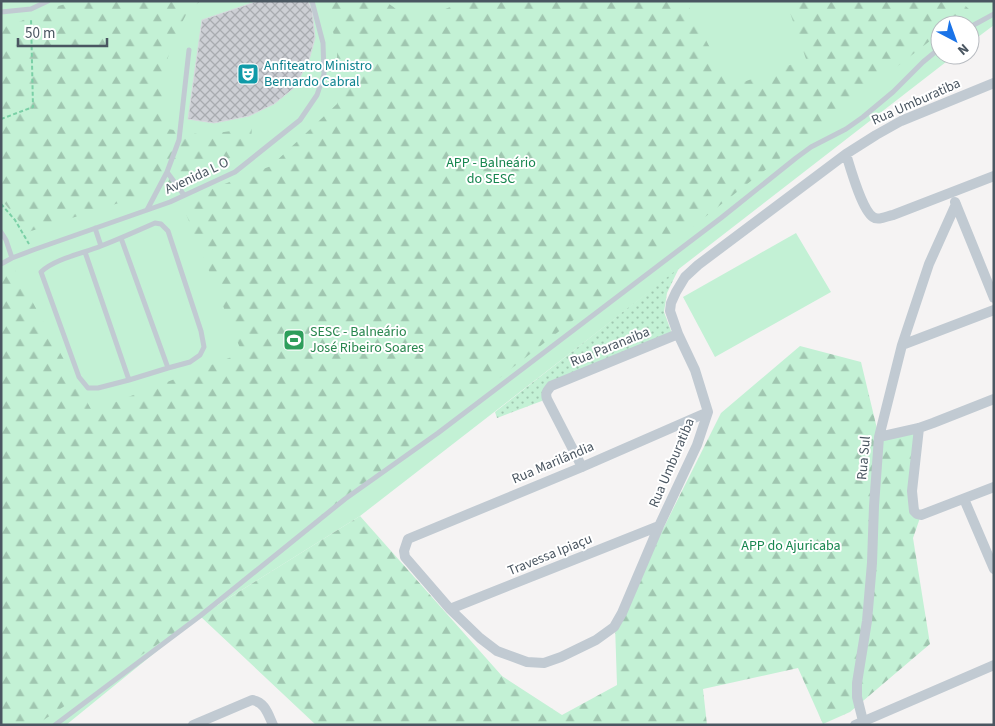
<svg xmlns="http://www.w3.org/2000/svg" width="995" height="726" font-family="'Source Sans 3',sans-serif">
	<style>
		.green { fill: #c3f1d5 }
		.forest { fill: url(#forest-firs) }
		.park { fill: url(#park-dots) }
		.building { fill: url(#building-cross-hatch); stroke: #d7d9de }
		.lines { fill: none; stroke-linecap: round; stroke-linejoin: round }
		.path { stroke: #7ad0a6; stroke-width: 2; stroke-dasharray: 4 2.5; stroke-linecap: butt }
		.lane { stroke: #c1cad2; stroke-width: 5 }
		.street { stroke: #c1cad2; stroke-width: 10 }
		.labels { text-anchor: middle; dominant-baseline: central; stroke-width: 4; stroke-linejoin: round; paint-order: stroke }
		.culture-label { font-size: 14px; fill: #0d838f; stroke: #fff; text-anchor: start }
		.street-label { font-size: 14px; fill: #4a5661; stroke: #fff }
		.park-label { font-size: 14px; fill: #17864f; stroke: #fff }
		.leisure-label { font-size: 14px; fill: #27864d; stroke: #fff; text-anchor: start }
	</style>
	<defs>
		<pattern id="forest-firs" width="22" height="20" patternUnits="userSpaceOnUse" patternTransform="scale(1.25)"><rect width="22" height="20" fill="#c3f1d5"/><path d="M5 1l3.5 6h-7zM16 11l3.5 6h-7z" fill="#a0c6b0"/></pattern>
		<pattern id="park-dots" width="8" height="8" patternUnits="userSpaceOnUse" patternTransform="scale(1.25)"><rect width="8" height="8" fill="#c3f1d5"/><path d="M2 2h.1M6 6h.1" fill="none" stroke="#a0c6b0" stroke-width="1.8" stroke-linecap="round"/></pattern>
		<pattern id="building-cross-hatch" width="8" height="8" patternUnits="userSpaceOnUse" patternTransform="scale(1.25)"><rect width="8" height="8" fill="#cdcfd5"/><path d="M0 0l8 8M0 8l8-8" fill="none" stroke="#a8abb0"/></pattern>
	</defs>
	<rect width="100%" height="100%" fill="#f5f3f3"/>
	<path class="green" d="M1 1H994V25L970 43V25H940V55H955L360 516 200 616 66 725H1Z
		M796 233 831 292 715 357 683 297Z"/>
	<path class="forest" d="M76 1H201L189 9 174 38 161 80 168 129 203 135 252 128 250 149 147 194 28 232 1 199V26H10L48 9Z
		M325 1H385L399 11 423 18 465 1H686L730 87 806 59 786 1H960L970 10 951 25H940V33L345 499 205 613 360 516 502 676 562 715 617 685 615 625 721 413 800 346 861 362 879 437 919 428 912 491 921 515 913 538 930 644 850 712 823 724 798 668 703 689 707 725H316L200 616 36 725H1V277L15 270 92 411 242 353 182 204 191 197 271 166 337 104V47Z"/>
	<path class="park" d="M679 268 667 293 664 312 673 336 551 386 547 399 497 418 495 412Z"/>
	<path class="building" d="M258 1H308L312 10 315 38 309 60 295 87 274 104 249 116 214 123 188 119 202 20Z"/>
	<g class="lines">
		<path class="path" d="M1 119 33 107 31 18
			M1 204 15 220 29 244"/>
		<path class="lane" d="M1 12 31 9 48 1
			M970 27 994 14
			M167 172 184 195
			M147 210 167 172 179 140 189 50
			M95 228 101 246
			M1 232 6 240 12 258
			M121 238 168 368
			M85 252 129 380 168 368 190 362 200 355 204 347 201 331 168 231 161 224 155 223C137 231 119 239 101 246 84 253 54 259 41 272L79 377 88 388H98L129 380
			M1 264 12 258 33 250 170 202 235 172 300 120 317 95 324 74 323 43 312 1
			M55 725 200 616 345 499 438 433 721 218 796 158 811 147 846 129 863 117 893 92 923 62 940 48"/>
		<path class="street" d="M846 154C850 167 862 210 873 217 878 221 887 216 893 215L994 176
			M955 202 994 298
			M902 345 994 310
			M708 412 582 467 408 539 404 551 405 557 450 609 480 638 497 651 527 662 544 663 561 657 596 640 614 627 622 613 659 526 697 445 708 412 695 370 678 334 670 311 671 303 676 292 685 277 698 265 846 154 876 135 901 121 994 83
			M919 428 912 491 914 511 917 514 921 515 994 487
			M879 437 919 428 933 423 994 399
			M582 467 547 399C545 393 547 391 551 386L678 334
			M964 499 994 569
			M450 609 659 526
			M193 725 252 700C265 702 268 714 273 725
			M855 725 994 665
			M864 725 857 697V683L867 621 872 563 874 506 879 437 902 345 929 264 956 204"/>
	</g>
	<defs>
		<g id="theatre-square" transform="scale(1.125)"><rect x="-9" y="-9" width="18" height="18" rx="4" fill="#0f9aa8" stroke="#fff"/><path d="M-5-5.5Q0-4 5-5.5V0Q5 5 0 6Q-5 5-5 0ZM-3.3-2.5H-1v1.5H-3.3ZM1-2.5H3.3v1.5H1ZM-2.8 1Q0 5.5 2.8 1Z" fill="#fff"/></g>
		<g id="stadium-square" transform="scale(1.125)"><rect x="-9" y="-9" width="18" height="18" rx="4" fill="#2e9e5b" stroke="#fff"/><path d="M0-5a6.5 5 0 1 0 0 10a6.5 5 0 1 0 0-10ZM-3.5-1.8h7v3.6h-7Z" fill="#fff"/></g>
	</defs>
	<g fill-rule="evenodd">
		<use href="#theatre-square" x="248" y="74"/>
		<use href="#stadium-square" x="294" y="340"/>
	</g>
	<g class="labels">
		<g class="culture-label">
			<text x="264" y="66">Anfiteatro Ministro<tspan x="264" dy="16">Bernardo Cabral</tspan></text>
		</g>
		<g class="street-label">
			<text transform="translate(916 102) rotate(-24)">Rua Umburatiba</text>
			<text transform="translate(197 176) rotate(-25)">Avenida L O</text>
			<text transform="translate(610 347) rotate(-22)">Rua Paranaiba</text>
			<text transform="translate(864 458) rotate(-85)">Rua Sul</text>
			<text transform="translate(553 463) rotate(-23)">Rua Marilândia</text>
			<text transform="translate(672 463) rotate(-67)">Rua Umburatiba</text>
			<text transform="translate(550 555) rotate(-22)">Travessa Ipiaçu</text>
		</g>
		<g class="park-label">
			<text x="491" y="163">APP - Balneário<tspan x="491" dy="16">do SESC</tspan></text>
			<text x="791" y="546">APP do Ajuricaba</text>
		</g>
		<g class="leisure-label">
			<text x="310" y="332">SESC - Balneário<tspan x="310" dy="16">José Ribeiro Soares</tspan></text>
		</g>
	</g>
	<rect width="995" height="726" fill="none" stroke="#4a5661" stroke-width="5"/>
	<g transform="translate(955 40) rotate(139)"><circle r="24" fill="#ffffff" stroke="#b7bbc0"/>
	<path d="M0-4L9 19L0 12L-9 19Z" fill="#1a73e8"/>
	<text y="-8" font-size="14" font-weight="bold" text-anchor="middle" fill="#4a5661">N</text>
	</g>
	<path d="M18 38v8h89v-8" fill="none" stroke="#4a5661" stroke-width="2.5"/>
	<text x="25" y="38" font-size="15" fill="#4a5661" stroke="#ffffff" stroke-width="4" paint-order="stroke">50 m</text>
</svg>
